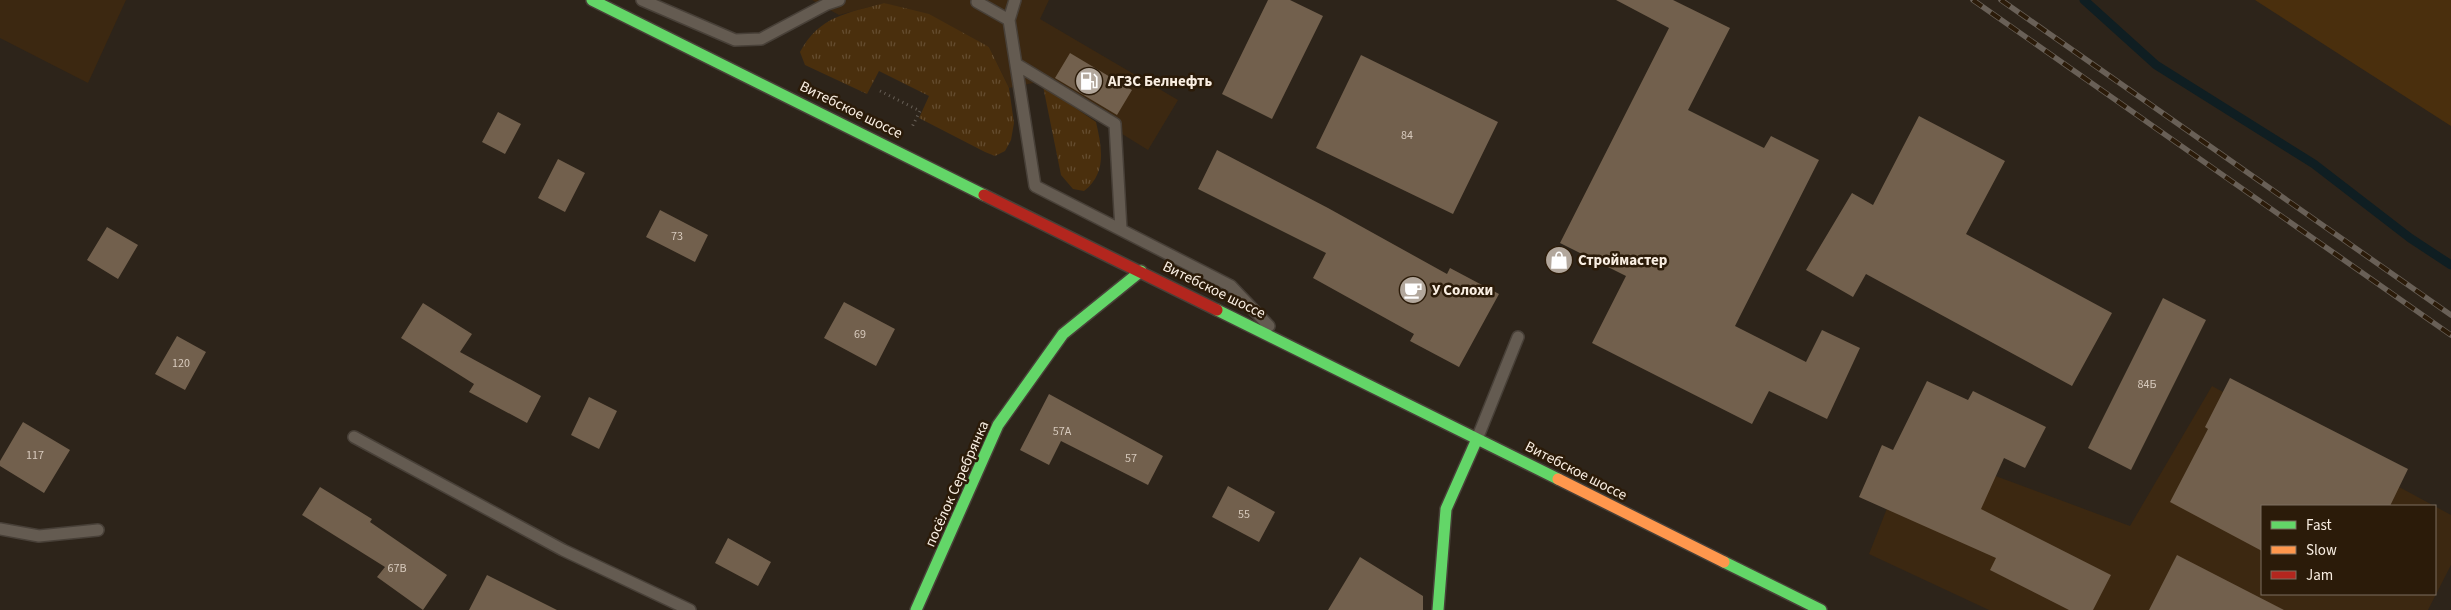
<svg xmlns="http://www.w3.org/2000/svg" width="2451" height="610" font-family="'Source Sans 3',sans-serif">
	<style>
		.built { fill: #3c2811; fill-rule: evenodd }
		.grass { fill: url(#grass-tufts) }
		.garden { fill: #4a2f0d }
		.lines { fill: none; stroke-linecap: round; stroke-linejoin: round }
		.stream { stroke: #0f1e22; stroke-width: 9 }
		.building { fill: #72604d }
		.lane-casing { stroke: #484038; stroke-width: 14 }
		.fast-casing { stroke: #484038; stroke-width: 14 }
		.slow-casing { stroke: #484038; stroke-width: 14 }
		.jam-casing { stroke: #484038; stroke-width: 14 }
		.path { stroke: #675f56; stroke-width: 3; stroke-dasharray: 1 4; stroke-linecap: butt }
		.lane { stroke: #645b51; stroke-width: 11 }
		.fast { stroke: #63d668; stroke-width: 11 }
		.slow { stroke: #ff974d; stroke-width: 11 }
		.jam { stroke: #b3261e; stroke-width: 11 }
		.rail-casing { stroke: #696057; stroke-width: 5.5 }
		.rail { stroke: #2b1b09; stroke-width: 4; stroke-dasharray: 11; stroke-linecap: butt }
		.labels { text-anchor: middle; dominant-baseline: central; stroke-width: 5; stroke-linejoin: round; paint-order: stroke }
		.number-label { font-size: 12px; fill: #d7cabd }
		.poi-label { font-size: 15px; font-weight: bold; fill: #f9eee2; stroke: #2b1b09; text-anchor: start }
		.street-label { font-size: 15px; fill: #f9eee2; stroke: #2b1b09 }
	</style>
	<defs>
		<pattern id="grass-tufts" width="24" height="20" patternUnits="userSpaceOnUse" patternTransform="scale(1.25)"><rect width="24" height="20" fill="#4a2f0d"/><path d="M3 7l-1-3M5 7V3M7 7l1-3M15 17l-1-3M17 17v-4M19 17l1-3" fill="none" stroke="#654d30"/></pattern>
	</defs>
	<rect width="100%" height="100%" fill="#2d241a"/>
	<path class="built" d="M0 0H126L88 83 0 38Z
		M812 0H1049L1040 19 1178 100 1148 150 1038 82 1009 88 989 47 884 3 839 15Z
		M2212 386 2451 515V565L2428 610H1989L1869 554 1912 445 2130 526ZM2262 506H2435V594H2262Z"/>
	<path class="grass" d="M884 3 929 14 989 47 1009 88 1014 123 1011 140 1005 151 995 156 985 152 919 118 929 96 879 71 867 94 805 65 800 52C819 16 848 13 884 3Z
		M1043 86 1096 122C1102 148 1107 173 1084 191L1073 189 1061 175Z"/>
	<path class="garden" d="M2255 0H2451V126Z"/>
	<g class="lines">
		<path class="stream" d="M2084 0 2156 65 2314 164 2410 238 2451 265"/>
	</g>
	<path class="building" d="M1268 0H1290L1323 16 1272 119 1222 94Z
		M1616 0H1673L1730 28 1688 110 1764 148 1771 136 1819 160 1735 326 1806 362 1822 330 1860 348 1827 419 1769 391 1752 424 1592 343 1626 276 1560 243 1669 28Z
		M1070 53 1132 90 1117 115 1055 78Z
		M1361 55 1498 122 1453 214 1316 148Z
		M498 112 521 124 505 154 482 142Z
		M1919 116 2005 161 1966 234 2112 313 2072 386 1866 274 1853 297 1806 270 1852 193 1873 205Z
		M1217 150 1328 208 1447 274 1450 268 1499 294 1459 367 1410 341 1414 334 1313 278 1326 253 1198 189Z
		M558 159 585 173 565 212 538 198Z
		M660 210 708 235 695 262 646 237Z
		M107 227 138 245 118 279 87 260Z
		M2163 298 2206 320 2131 470 2088 448Z
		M844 302 895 329 876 366 824 338Z
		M423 303 472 334 460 352 541 396 527 423 469 392 474 384 401 338Z
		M177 336 206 352 185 390 155 374Z
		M2230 378 2408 469 2390 506H2262V551L2170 502 2208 429 2205 427Z
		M1927 381 1968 400 1973 391 2046 427 2025 468 2004 458 1981 509 2111 575 2093 610H2069L1990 570 1996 558 1859 497 1882 445 1893 450Z
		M1049 394 1163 456 1148 485 1061 441 1049 465 1020 450Z
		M589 397 617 411 599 449 571 435Z
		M23 422 70 450 44 493 0 466V461Z
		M1228 486 1275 512 1259 542 1212 517Z
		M320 487 372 519 370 522 447 575 423 610 377 577 385 567 302 515Z
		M728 538 771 562 758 586 715 563Z
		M2177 555 2284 610H2149Z
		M1360 557 1423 596V610H1328Z
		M487 575 557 610H469Z"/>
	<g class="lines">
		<g class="lane-casing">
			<path id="lane" d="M642 0 735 40 761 39 827 4 839 0
				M977 2 1009 20 1035 186 1231 286 1269 326
				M1009 20 1015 0
				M1016 64 1115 124 1121 230
				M354 437 563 550 690 610
				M1477 439 1518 337
				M0 529 39 536 98 530"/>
		</g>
		<g class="fast-casing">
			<path id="fast" d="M592 0 984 195
				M1217 310 1558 479
				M1724 562 1821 610
				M916 610 998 425 1063 334 1141 271
				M1438 610 1446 509 1477 439"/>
		</g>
		<g class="slow-casing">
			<path id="slow" d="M1558 479 1724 562"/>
		</g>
		<g class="jam-casing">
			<path id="jam" d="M984 195 1217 310"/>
		</g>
		<path class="path" d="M880 91 920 111 911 129"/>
		<use href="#lane" class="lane"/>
		<use href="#fast" class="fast"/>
		<use href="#slow" class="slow"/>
		<use href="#jam" class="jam"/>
		<g class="rail-casing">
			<path id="rail" d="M1973 0 2451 335
				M2001 0 2451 315"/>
		</g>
		<use href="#rail" class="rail"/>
	</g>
	<defs>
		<g id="fuel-disc" transform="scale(1.4375)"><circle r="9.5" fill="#b2a79c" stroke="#2b1b09"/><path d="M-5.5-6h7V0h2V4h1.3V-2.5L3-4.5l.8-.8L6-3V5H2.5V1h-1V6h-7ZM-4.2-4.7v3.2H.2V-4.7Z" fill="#fff"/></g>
		<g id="shop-disc" transform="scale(1.4375)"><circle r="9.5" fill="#b2a79c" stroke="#2b1b09"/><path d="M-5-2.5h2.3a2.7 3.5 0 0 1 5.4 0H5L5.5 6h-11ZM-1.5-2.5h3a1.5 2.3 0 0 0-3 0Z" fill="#fff"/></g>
		<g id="cafe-disc" transform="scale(1.4375)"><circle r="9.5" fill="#b2a79c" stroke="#2b1b09"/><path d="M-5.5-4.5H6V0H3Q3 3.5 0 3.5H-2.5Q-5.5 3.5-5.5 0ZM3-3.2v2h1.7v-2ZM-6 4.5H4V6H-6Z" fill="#fff"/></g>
	</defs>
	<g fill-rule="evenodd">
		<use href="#fuel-disc" x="1089" y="81"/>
		<use href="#shop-disc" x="1559" y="260"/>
		<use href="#cafe-disc" x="1413" y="290"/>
	</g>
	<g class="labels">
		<g class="number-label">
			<text x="1407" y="135">84</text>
			<text x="677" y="236">73</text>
			<text x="860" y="334">69</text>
			<text x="181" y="363">120</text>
			<text x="2147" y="384">84Б</text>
			<text x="1062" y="431">57А</text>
			<text x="35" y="455">117</text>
			<text x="1131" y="458">57</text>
			<text x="1244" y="514">55</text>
			<text x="397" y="568">67В</text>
		</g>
		<g class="poi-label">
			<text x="1108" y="81">АГЗС Белнефть</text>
			<text x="1578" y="260">Строймастер</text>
			<text x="1432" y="290">У Солохи</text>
		</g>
		<g class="street-label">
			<text transform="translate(851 110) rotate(26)">Витебское шоссе</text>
			<text transform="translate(1214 290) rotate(26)">Витебское шоссе</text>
			<text transform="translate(1576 471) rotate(27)">Витебское шоссе</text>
			<text transform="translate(957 484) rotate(-66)">посёлок Серебрянка</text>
		</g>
	</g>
	<rect x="2261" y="505" width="175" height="90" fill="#2b1b09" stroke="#7d6f60"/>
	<rect x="2271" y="521" width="25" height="8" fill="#63d668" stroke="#7d6f60"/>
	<text x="2306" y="530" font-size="15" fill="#f9eee2">Fast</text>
	<rect x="2271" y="546" width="25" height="8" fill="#ff974d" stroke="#7d6f60"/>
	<text x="2306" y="555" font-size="15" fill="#f9eee2">Slow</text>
	<rect x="2271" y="571" width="25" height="8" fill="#b3261e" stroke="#7d6f60"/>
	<text x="2306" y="580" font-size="15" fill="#f9eee2">Jam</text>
</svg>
